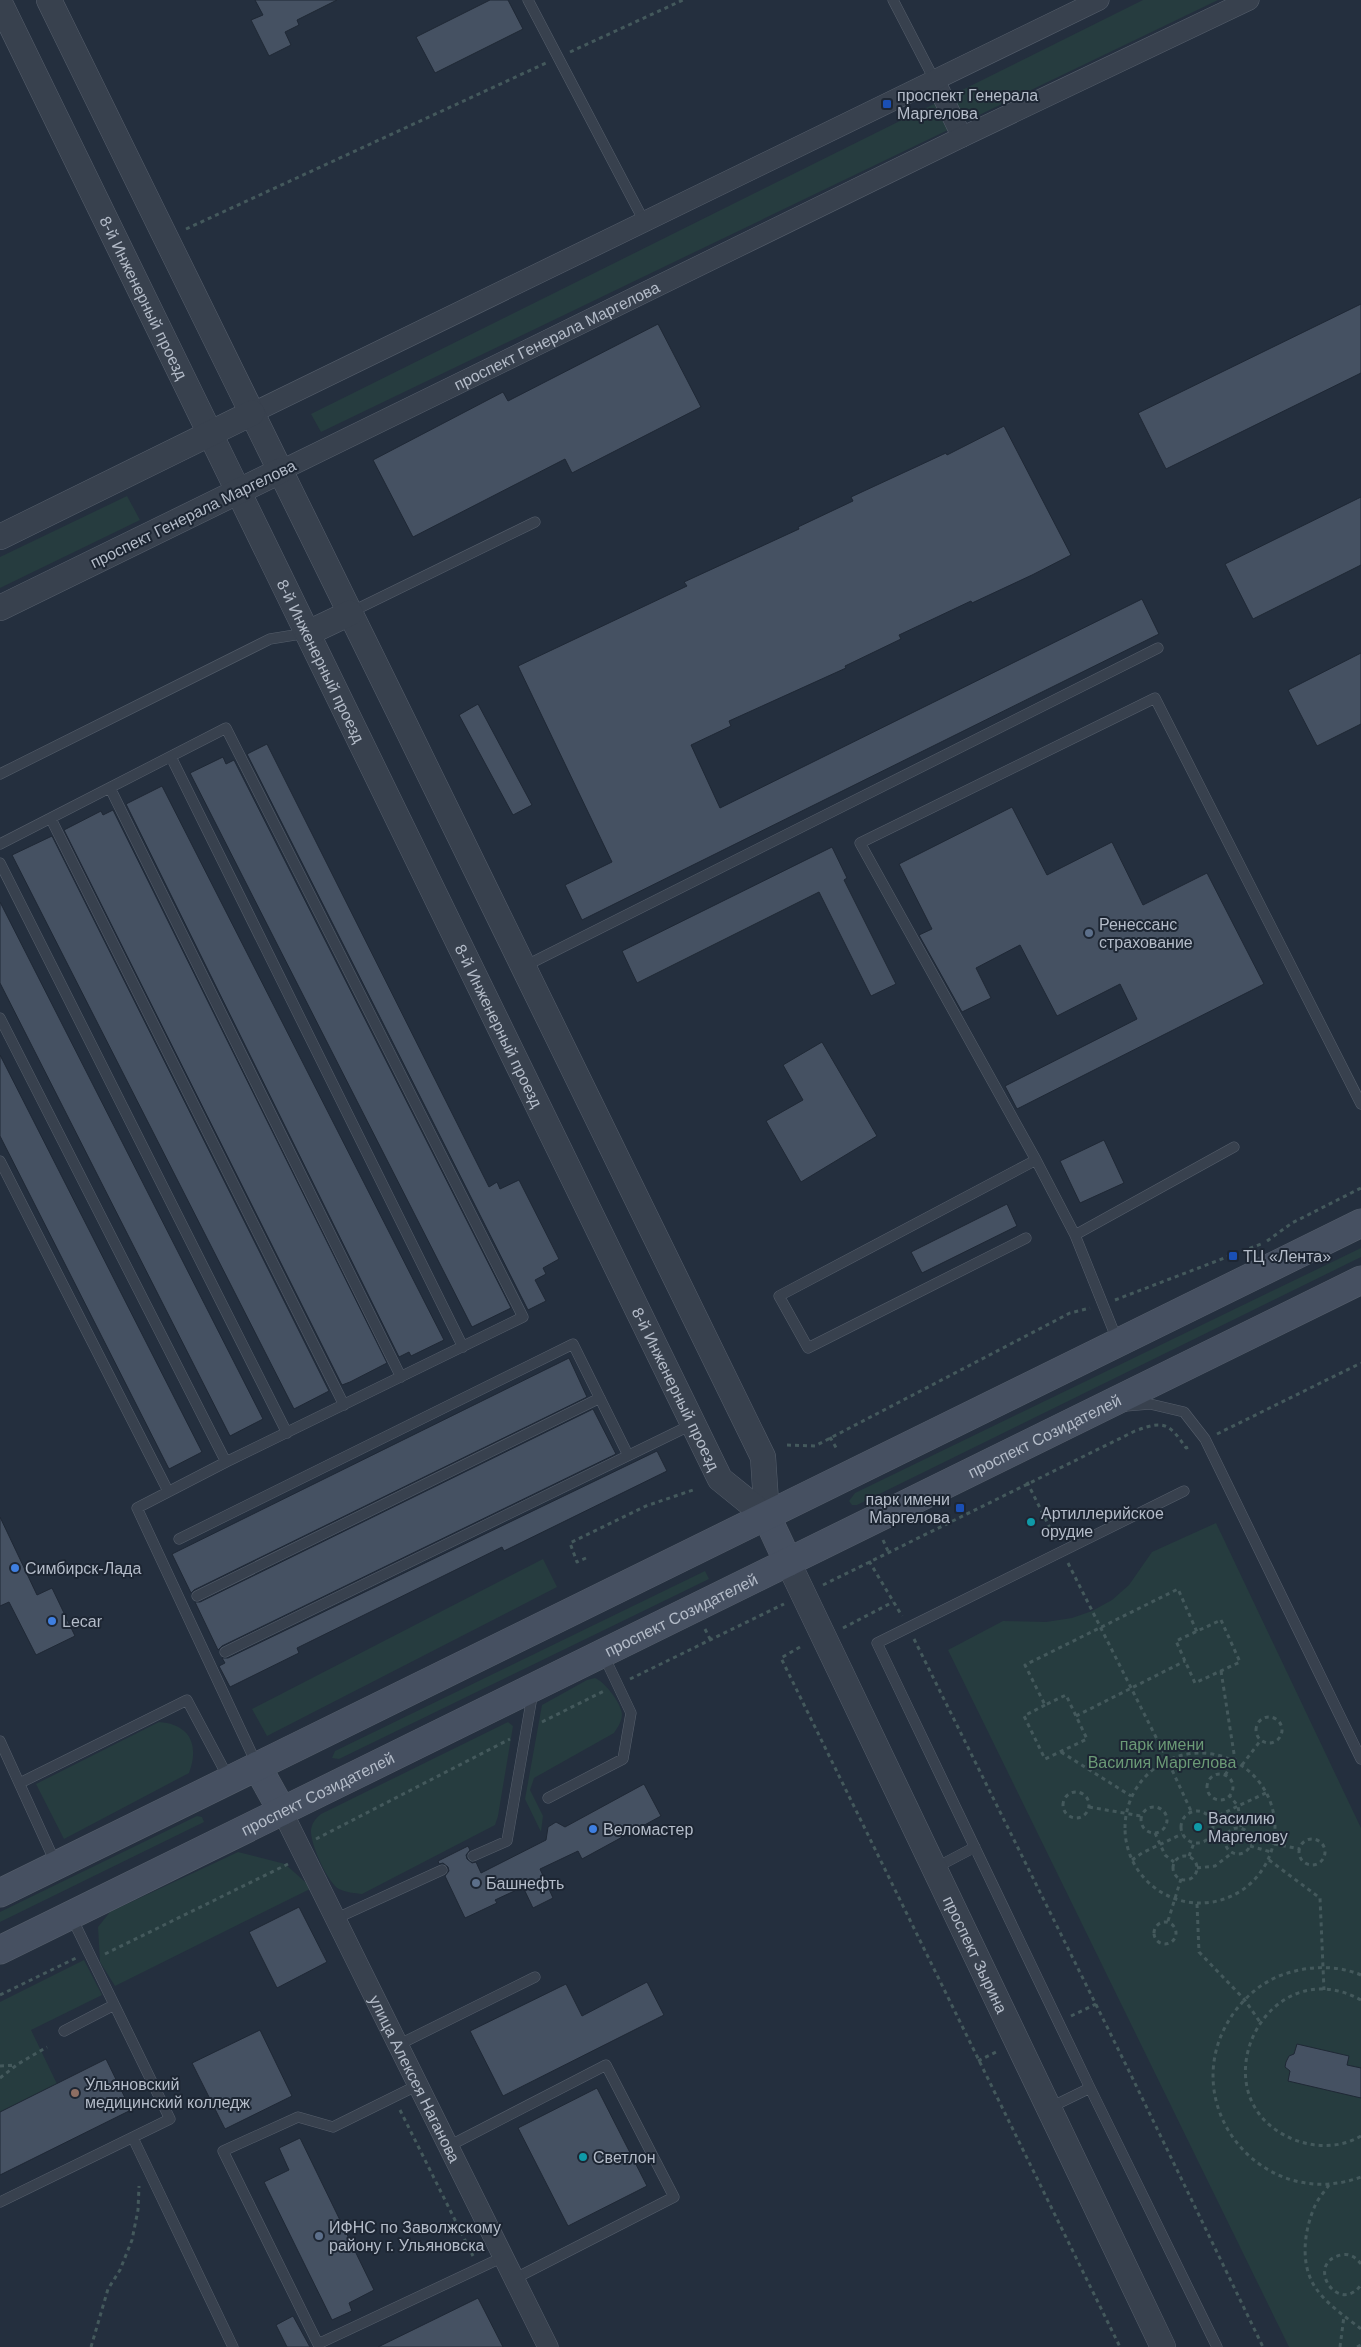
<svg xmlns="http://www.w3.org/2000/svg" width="1361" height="2347" font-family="Arial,sans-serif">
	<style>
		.green { fill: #263c3f }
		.building { fill: #455162; stroke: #1f2835 }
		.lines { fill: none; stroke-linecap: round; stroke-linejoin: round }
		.service-casing { stroke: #565f6c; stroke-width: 11 }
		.minor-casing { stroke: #565f6c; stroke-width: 21 }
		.tertiary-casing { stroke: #565f6c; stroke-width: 26 }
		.secondary-casing { stroke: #565f6c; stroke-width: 29 }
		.path { stroke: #44595c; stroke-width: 3; stroke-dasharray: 4 4; stroke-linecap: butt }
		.service { stroke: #38414e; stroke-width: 10 }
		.minor { stroke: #38414e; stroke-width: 20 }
		.tertiary { stroke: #38414e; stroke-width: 25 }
		.secondary { stroke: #465061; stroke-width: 28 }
		.transit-dot { fill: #1a4fb4; stroke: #1d2633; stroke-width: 2 }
		.service-dot { fill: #5c6f8a; stroke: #1d2633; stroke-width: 2 }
		.culture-dot { fill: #0f9aa8; stroke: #1d2633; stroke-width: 2 }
		.shop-dot { fill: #3f7fe0; stroke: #1d2633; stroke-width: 2 }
		.education-dot { fill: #8d6e63; stroke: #1d2633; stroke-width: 2 }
		.labels { text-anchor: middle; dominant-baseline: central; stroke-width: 4; stroke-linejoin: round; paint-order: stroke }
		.poi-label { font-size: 16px; fill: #b4bcc9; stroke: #1d2633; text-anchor: start }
		.street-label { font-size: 16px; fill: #b4bcc9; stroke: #1d2633 }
		.park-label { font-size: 16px; fill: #6b9a76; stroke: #1d2633 }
	</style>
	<rect width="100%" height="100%" fill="#242f3e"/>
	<path class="green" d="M1143 0H1218L321 432 311 414Z
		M127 496 140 520 0 588V557Z
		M1361 1248V1257L857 1505H852L849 1501 855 1493Z
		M1216 1523 1361 1828V2347H1289L948 1650 1003 1621 1046 1622 1072 1618 1092 1611 1112 1600 1129 1585 1152 1552Z
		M543 1559 557 1587 267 1736 252 1709Z
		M705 1571 709 1579 339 1759 332 1758 335 1751Z
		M595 1678C605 1682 621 1703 622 1714 622 1721 618 1727 614 1733L534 1778 530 1790 543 1816 541 1832 525 1799 542 1705 587 1680Z
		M159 1722C189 1724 200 1744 189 1773L64 1839 36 1784Z
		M508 1722 513 1726 498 1816 495 1825 362 1894C355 1893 347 1893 339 1889 328 1883 310 1844 311 1830 312 1823 315 1819 321 1814Z
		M197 1816 202 1817 204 1822 0 1922V1912Z
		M238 1852 285 1864 312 1888 115 1986 100 1962 98 1927 110 1912Z
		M84 1960 102 1995 31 2030 57 2084 0 2112V2002Z"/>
	<path class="building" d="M255 0H337L297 20 299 25 285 32 291 45 269 56 251 20 263 15Z
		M490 0H508L523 29 435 73 416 37Z
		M1361 304V373L1166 469 1138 413Z
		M658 324 701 407 572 473 565 459 413 537 373 460 503 392 508 401Z
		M1004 426 1071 555 1032 575 972 603 971 601 899 635 901 639 845 666 846 668 729 721 731 726 691 745 720 808 1142 599 1159 634 582 920 565 885 612 862 518 666 687 586 684 582 799 529 798 527 853 501 851 497 946 453 947 455Z
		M1361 497V565L1253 619 1225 564Z
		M1361 653V724L1317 746 1288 690Z
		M478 704 532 805 513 815 459 715Z
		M267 744 489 1187 497 1182 500 1189 519 1180 559 1259 543 1268 546 1274 535 1280 546 1301 528 1310 247 754Z
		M223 757 226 764 234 760 511 1308 472 1327 190 773Z
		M162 786 444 1340 411 1356 409 1352 399 1357 126 804Z
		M1012 807 1047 875 1112 842 1143 905 1207 873 1264 984 1017 1109 1005 1086 1137 1019 1120 984 1057 1016 1020 945 976 968 991 998 962 1012 919 935 932 929 899 864Z
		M113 810 387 1363 350 1382 342 1385 64 830 101 811 103 815Z
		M52 836 329 1391 294 1409 12 855Z
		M832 847 847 878 844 880 896 984 871 996 819 892 637 983 622 951Z
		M0 902 263 1419 230 1436 0 983Z
		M822 1042 877 1136 801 1182 766 1121 803 1100 783 1065Z
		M0 1055 202 1452 169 1469 0 1136Z
		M1104 1140 1124 1183 1080 1203 1060 1161Z
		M1007 1204 1017 1226 922 1273 911 1252Z
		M569 1358 587 1397 194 1590 191 1593 172 1554Z
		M593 1409 616 1454 222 1646 218 1650 195 1602H200Z
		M657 1451 667 1471 504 1551 502 1547 297 1648 299 1653 230 1687 219 1666 225 1663 222 1658H228Z
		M0 1517 37 1595 52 1588 75 1636 36 1655 9 1602 0 1606Z
		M644 1784 661 1816 582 1859 578 1851 540 1869 553 1898 533 1908 523 1887 495 1900 497 1903 465 1918 445 1876 449 1871 448 1867 443 1863 439 1864 438 1861 468 1846 470 1850 466 1855 467 1859 472 1863 476 1862 481 1873 546 1840 548 1827 556 1822 565 1827Z
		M299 1907 327 1962 277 1988 249 1932Z
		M647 1982 664 2015 503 2096 470 2031 566 1984 582 2016Z
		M260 2030 292 2096 225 2129 192 2063Z
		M1297 2044 1349 2056 1347 2065 1361 2068V2098L1288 2081 1290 2071 1285 2067 1286 2062 1289 2056 1294 2054Z
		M106 2059 131 2110 0 2175V2112Z
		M597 2088 647 2186 568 2226 518 2128Z
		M300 2138 374 2290 349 2303 352 2311 332 2320 264 2182 289 2170 279 2148Z
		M478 2298 503 2347H378Z
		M293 2316 310 2347H287L276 2325Z"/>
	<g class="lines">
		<g class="service-casing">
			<path id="service" d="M528 0 645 223
				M893 0 935 81
				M351 612 535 522
				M171 757 463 1347
				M0 774 270 639 307 633
				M110 788 401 1377
				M51 819 344 1405
				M0 844 226 728 523 1317 226 1462 137 1508 257 1765
				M0 863 287 1433
				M525 966 1158 648
				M0 1018 226 1462
				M0 1161 168 1491
				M1075 1235 1234 1147
				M1026 1238 808 1348 779 1296 1036 1160
				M1118 1342 1075 1235 1036 1160 860 843 1155 698 1361 1104
				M1126 1406 1150 1404 1184 1412 1205 1439 1361 1759
				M1184 1491 877 1643 1090 2088 1217 2347
				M179 1539 573 1344 628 1455
				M197 1596 600 1398
				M225 1652 693 1424
				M0 1741 56 1864
				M20 1783 187 1700 229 1779
				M548 1798 623 1759 631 1713 603 1654
				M473 1856 507 1841 533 1691
				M935 1868 975 1847
				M335 1919 442 1870
				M64 2031 114 2005
				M398 2045 535 1977
				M418 2085 333 2127 298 2117 223 2151 318 2344 503 2257
				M1049 2108 1090 2088
				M133 2138 233 2347
				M449 2146 606 2065 674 2197 514 2279
				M0 2202 170 2119 71 1916"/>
		</g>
		<g class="minor-casing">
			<g id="minor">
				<path d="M935 81 962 137"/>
				<path d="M252 413 1099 0"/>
				<path id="s1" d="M280 471 962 137 1249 0"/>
				<path id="s2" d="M282 1811 548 2347"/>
			</g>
		</g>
		<g class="tertiary-casing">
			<g id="tertiary">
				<path d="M49 0C287 486 527 970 763 1457L767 1517"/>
				<path id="s3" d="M0 3 720 1479 767 1517"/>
				<path d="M0 537 252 413"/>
				<path d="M0 608 280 471"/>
				<path d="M308 633 350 613"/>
				<path id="s4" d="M788 1562 1163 2347"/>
			</g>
		</g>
		<g class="secondary-casing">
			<g id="secondary">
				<path d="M767 1517 788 1562"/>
				<path d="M257 1766 282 1811"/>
				<path d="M0 1893 1361 1223"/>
				<path id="s5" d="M0 1950 1361 1280"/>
			</g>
		</g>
		<path class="path" d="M570 52 683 0
			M186 229 546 63
			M1267 1241 1292 1223 1361 1188
			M1115 1300 1261 1244
			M1217 1434 1361 1363
			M830 1437 838 1451
			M787 1445 815 1446 1070 1313 1090 1308
			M1027 1482 1056 1540
			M883 1540 888 1551
			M586 1558 577 1562 570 1543 646 1506 693 1490
			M869 1561 902 1616
			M1068 1563 1167 1759 1191 1811
			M823 1585 1135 1431C1164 1420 1169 1423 1186 1448L1191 1446
			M1221 1620 1240 1662 1195 1683 1176 1641Z
			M843 1628 893 1602
			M705 1629 710 1639
			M914 1639 1130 2073 1263 2347
			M800 1647 781 1658 1120 2347
			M1221 1671 1235 1760 1225 1775
			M630 1679 784 1604
			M1045 1705 1024 1716 1045 1759 1087 1739 1066 1695 1045 1705 1025 1665 1178 1589 1197 1632
			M1076 1716 1185 1661
			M1256 1730a13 13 0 1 1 26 0a13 13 0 1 1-26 0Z
			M542 1722 606 1690
			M1061 1752 1131 1796
			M1125 1828a75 75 0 1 1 150 0a75 75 0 1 1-150 0Z
			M1242 1765 1261 1740
			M1207 1787a13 13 0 1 1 26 0a13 13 0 1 1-26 0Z
			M1063 1805a13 13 0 1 1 26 0a13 13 0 1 1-26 0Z
			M1141 1820a13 13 0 1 1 26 0a13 13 0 1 1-26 0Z
			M1089 1807 1141 1816
			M1181 1827a16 16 0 1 1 32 0a16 16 0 1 1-32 0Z
			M1212 1819 1238 1806 1229 1795
			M1241 1827 1238 1806 1268 1792
			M1225 1841a13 13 0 1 1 26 0a13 13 0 1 1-26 0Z
			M1155 1833 1165 1855 1174 1862
			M1212 1834 1225 1836
			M316 1839 510 1739
			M1299 1852a13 13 0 1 1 26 0a13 13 0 1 1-26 0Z
			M1274 1844 1300 1849
			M1250 1846 1271 1852
			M1173 1868a12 12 0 1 1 24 0a12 12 0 1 1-24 0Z
			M1189 1856 1194 1843
			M1132 1860 1142 1853 1182 1834
			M1269 1860 1320 1898 1324 1990
			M1197 1868 1215 1866 1232 1853
			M1197 1904 1199 1952 1244 1999 1260 2022
			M1168 1921 1181 1879
			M1154 1933a11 11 0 1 1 22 0a11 11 0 1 1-22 0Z
			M105 1954 288 1864
			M1361 1975C1335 1964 1305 1966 1279 1976 1260 1984 1245 1997 1233 2014 1172 2102 1261 2214 1361 2177
			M0 1995 76 1958
			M1361 2000C1265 1947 1193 2100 1295 2140 1316 2148 1341 2148 1361 2136
			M1071 2016 1096 2004
			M978 2061 998 2051
			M0 2066 15 2065
			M0 2078 18 2064 47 2047
			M400 2110 473 2256
			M1329 2185C1324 2192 1317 2200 1314 2208 1304 2232 1300 2264 1315 2287 1326 2304 1346 2317 1361 2329
			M1361 2264C1356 2257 1349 2253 1341 2255 1304 2263 1338 2316 1361 2285
			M91 2347 108 2289 120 2270 132 2240 138 2210 139 2186
			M1340 2347 1344 2316
			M1357 2347 1361 2345"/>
		<use href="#service" class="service"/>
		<use href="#minor" class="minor"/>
		<use href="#tertiary" class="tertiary"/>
		<use href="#secondary" class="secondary"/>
	</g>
	<g class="transit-dot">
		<rect x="882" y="99" width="10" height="10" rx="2.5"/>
		<rect x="1228" y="1251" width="10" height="10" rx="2.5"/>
		<rect x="955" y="1503" width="10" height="10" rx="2.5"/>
	</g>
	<g class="service-dot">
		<circle cx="1089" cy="933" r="5"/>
		<circle cx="476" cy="1883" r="5"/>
		<circle cx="319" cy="2236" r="5"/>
	</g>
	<g class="culture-dot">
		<circle cx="1031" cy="1522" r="5"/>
		<circle cx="1198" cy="1827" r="5"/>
		<circle cx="583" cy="2157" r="5"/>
	</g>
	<g class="shop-dot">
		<circle cx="15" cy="1568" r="5"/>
		<circle cx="52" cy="1621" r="5"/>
		<circle cx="593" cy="1829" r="5"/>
	</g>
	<circle class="education-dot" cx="75" cy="2093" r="5"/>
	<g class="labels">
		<g class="poi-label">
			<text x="897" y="95">проспект Генерала<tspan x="897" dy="18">Маргелова</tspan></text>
			<text x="1099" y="924">Ренессанс<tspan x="1099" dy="18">страхование</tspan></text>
			<text x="1243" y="1256">ТЦ «Лента»</text>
			<text x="950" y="1499" text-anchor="end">парк имени<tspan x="950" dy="18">Маргелова</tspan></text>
			<text x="1041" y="1513">Артиллерийское<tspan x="1041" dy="18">орудие</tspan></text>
			<text x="25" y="1568">Симбирск-Лада</text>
			<text x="62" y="1621">Lecar</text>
			<text x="1208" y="1818">Василию<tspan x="1208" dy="18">Маргелову</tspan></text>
			<text x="603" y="1829">Веломастер</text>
			<text x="486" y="1883">Башнефть</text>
			<text x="85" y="2084">Ульяновский<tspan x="85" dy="18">медицинский колледж</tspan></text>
			<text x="593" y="2157">Светлон</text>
			<text x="329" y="2227">ИФНС по Заволжскому<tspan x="329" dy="18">району г. Ульяновска</tspan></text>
		</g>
		<g class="street-label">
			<text stroke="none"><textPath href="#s3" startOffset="328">8-й Инженерный проезд</textPath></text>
			<text stroke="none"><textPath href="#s1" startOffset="308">проспект Генерала Маргелова</textPath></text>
			<text transform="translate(193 514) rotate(-26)">проспект Генерала Маргелова</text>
			<text stroke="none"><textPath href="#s3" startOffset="732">8-й Инженерный проезд</textPath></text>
			<text stroke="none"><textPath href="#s3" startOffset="1138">8-й Инженерный проезд</textPath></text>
			<text stroke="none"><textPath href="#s3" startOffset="1542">8-й Инженерный проезд</textPath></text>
			<text stroke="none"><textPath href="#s5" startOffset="1164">проспект Созидателей</textPath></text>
			<text stroke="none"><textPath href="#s5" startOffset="759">проспект Созидателей</textPath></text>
			<text stroke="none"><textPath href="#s5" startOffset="354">проспект Созидателей</textPath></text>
			<text stroke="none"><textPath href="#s4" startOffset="435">проспект Зырина</textPath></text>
			<text stroke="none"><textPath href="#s2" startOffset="299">улица Алексея Наганова</textPath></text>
		</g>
		<g class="park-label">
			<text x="1162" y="1744">парк имени<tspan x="1162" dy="18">Василия Маргелова</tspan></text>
		</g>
	</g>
</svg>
